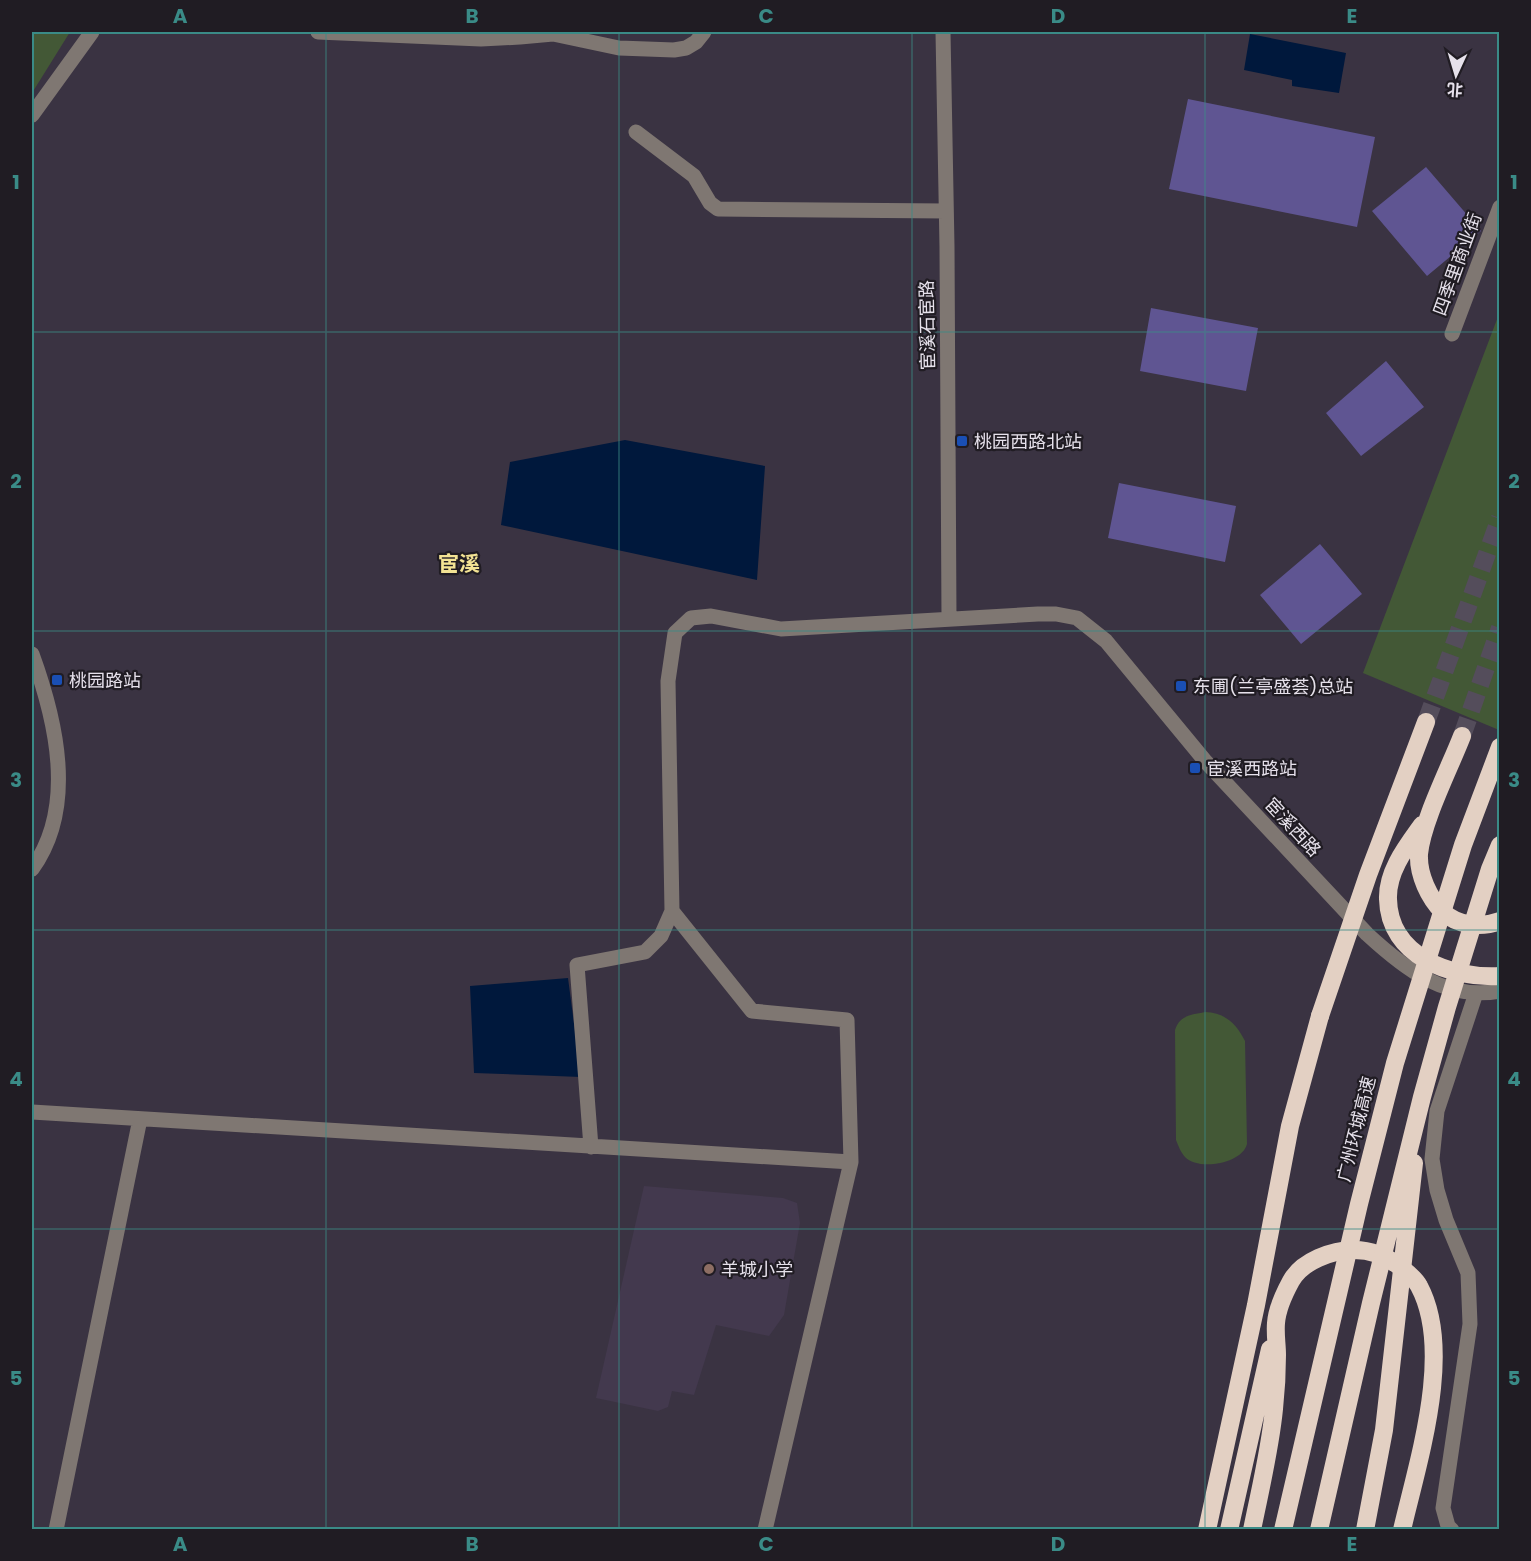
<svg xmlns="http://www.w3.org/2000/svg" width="1531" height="1561" font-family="Poppins,'Noto Sans SC',sans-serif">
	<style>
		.built { fill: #43394e }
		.green { fill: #435836 }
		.water { fill: #00183c }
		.building { fill: #5f5592 }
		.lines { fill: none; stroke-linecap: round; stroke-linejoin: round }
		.highway-tunnel { stroke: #544d5b; stroke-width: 18; stroke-dasharray: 18 9; stroke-linecap: butt }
		.minor { stroke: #7f7772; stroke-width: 15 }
		.highway { stroke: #e3d0c3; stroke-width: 18 }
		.highway-bridge { stroke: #e3d0c3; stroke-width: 18 }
		.grid { fill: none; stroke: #3a8b87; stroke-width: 1.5; stroke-opacity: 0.55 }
		.transit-dot { fill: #1a4fb4; stroke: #201c23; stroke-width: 2 }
		.education-dot { fill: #8d6e63; stroke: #201c23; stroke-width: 2 }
		.labels { text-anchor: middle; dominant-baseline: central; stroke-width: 4.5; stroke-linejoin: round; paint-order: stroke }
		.street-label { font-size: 18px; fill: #e6e1eb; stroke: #201c23 }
		.poi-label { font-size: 18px; fill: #e6e1eb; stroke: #201c23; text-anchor: start }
		.quarter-label { font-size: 21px; font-weight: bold; fill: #f3e394; stroke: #201c23 }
		.neatline { fill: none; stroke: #3a8b87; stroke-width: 2 }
		.grid-label { font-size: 20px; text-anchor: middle; font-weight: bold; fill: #3a8b87 }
	</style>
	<rect width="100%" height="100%" fill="#3a3342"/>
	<path class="built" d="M644 1186 783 1198 797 1203 800 1223 784 1315 769 1336 716 1325 694 1395 672 1391 668 1407 658 1411 596 1398Z"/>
	<path class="green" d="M32 32H70L32 93Z
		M1499 314V730L1363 673Z
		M1205 1012C1225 1013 1236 1023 1245 1041L1247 1144C1242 1164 1198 1171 1185 1157 1181 1153 1178 1145 1176 1140L1175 1030C1180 1015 1191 1015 1205 1012Z"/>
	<path class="water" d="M1250 34 1346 53 1339 93 1292 86V80L1244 70Z
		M625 440 765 466 757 580 501 525 510 462Z
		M568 978 581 1077 474 1073 470 986Z"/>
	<path class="building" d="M1188 99 1375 137 1357 227 1169 189Z
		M1426 167 1481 231 1427 276 1372 211Z
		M1151 308 1258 328 1246 391 1140 371Z
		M1386 361 1424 407 1361 456 1326 413Z
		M1119 483 1236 506 1225 562 1108 538Z
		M1320 544 1362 594 1301 644 1260 595Z"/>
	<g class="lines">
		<path class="highway-tunnel" d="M1426 722 1500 518
			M1462 736 1500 628"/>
		<path class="minor" d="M318 32 481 39 520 37 553 34 619 48 674 50 686 48 696 42 704 32
			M943 32 947 247 949 619
			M32 115 92 32
			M636 132 694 176 710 203 718 209 946 211
			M1452 334 1500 207
			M32 654C56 720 77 807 32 869
			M32 1112 851 1162
			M591 1147 577 965 645 952 661 936 672 911
			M56 1530 140 1119
			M765 1530 851 1162 847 1020 752 1011 672 911 668 681 675 633 691 618 711 616 781 629 1038 614H1056L1077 618 1106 641 1206 762 1367 934C1405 969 1445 1001 1500 991
			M1452 1530 1448 1526 1443 1508 1470 1324 1468 1273 1446 1220 1437 1190 1432 1159 1437 1111 1476 993"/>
		<path class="highway" d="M1462 736C1450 767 1422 822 1419 854 1418 875 1429 898 1443 912 1458 926 1481 928 1500 921
			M1422 825C1407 846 1387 871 1388 899 1389 956 1451 979 1500 976
			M1207 1530 1256 1305 1290 1126 1320 1016
			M1229 1530 1270 1349
			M1252 1530C1260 1490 1270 1450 1274 1409 1276 1391 1277 1373 1277 1355 1277 1345 1275 1334 1276 1323 1277 1310 1285 1292 1291 1281 1302 1261 1332 1250 1354 1250 1370 1250 1387 1256 1400 1267 1406 1272 1415 1278 1419 1286 1454 1351 1418 1461 1402 1530"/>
		<path class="highway-bridge" d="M1320 1016 1368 875 1426 722
			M1283 1530 1359 1204 1395 1063 1463 845 1500 747
			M1319 1530 1371 1303 1422 1097 1447 1007 1490 869 1500 845
			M1365 1530 1384 1430 1414 1163"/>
	</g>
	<path class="grid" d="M326 32V1530M619 32V1530M912 32V1530M1205 32V1530M32 332H1500M32 631H1500M32 930H1500M32 1229H1500"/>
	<g class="transit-dot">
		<rect x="956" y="435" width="12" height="12" rx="3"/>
		<rect x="51" y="674" width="12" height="12" rx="3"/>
		<rect x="1175" y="680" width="12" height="12" rx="3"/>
		<rect x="1189" y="762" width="12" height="12" rx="3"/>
	</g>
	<circle class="education-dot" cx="709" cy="1269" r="6"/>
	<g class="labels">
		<g class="street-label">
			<text transform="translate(1457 264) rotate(-70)">四季里商业街</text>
			<text transform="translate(927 325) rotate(-91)">宦溪石宦路</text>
			<text transform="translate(1293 827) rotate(47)">宦溪西路</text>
			<text transform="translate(1356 1129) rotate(-76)">广州环城高速</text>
		</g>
		<g class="poi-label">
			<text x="974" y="441">桃园西路北站</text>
			<text x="69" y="680">桃园路站</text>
			<text x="1193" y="686">东圃(兰亭盛荟)总站</text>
			<text x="1207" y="768">宦溪西路站</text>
			<text x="721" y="1269">羊城小学</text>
		</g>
		<g class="quarter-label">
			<text x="459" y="563">宦溪</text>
		</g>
	</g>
	<rect width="1531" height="1561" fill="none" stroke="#201c23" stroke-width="66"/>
	<g transform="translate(1456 75) rotate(184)" stroke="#201c23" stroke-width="4.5" paint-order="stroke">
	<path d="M0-4.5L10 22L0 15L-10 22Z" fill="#e6e1eb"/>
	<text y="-9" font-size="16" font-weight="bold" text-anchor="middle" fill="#e6e1eb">北</text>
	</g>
	<rect x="33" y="33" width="1465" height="1495" class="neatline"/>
	<g class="grid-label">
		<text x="180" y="23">A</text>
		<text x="472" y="23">B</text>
		<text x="766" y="23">C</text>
		<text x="1058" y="23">D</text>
		<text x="1352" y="23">E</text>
		<text x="16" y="189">1</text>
		<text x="1514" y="189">1</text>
		<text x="16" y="488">2</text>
		<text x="1514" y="488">2</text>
		<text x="16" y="787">3</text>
		<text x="1514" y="787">3</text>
		<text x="16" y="1086">4</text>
		<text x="1514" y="1086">4</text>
		<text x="16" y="1385">5</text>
		<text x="1514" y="1385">5</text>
		<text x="180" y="1551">A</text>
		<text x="472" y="1551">B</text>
		<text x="766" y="1551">C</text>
		<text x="1058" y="1551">D</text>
		<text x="1352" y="1551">E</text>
	</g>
</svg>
